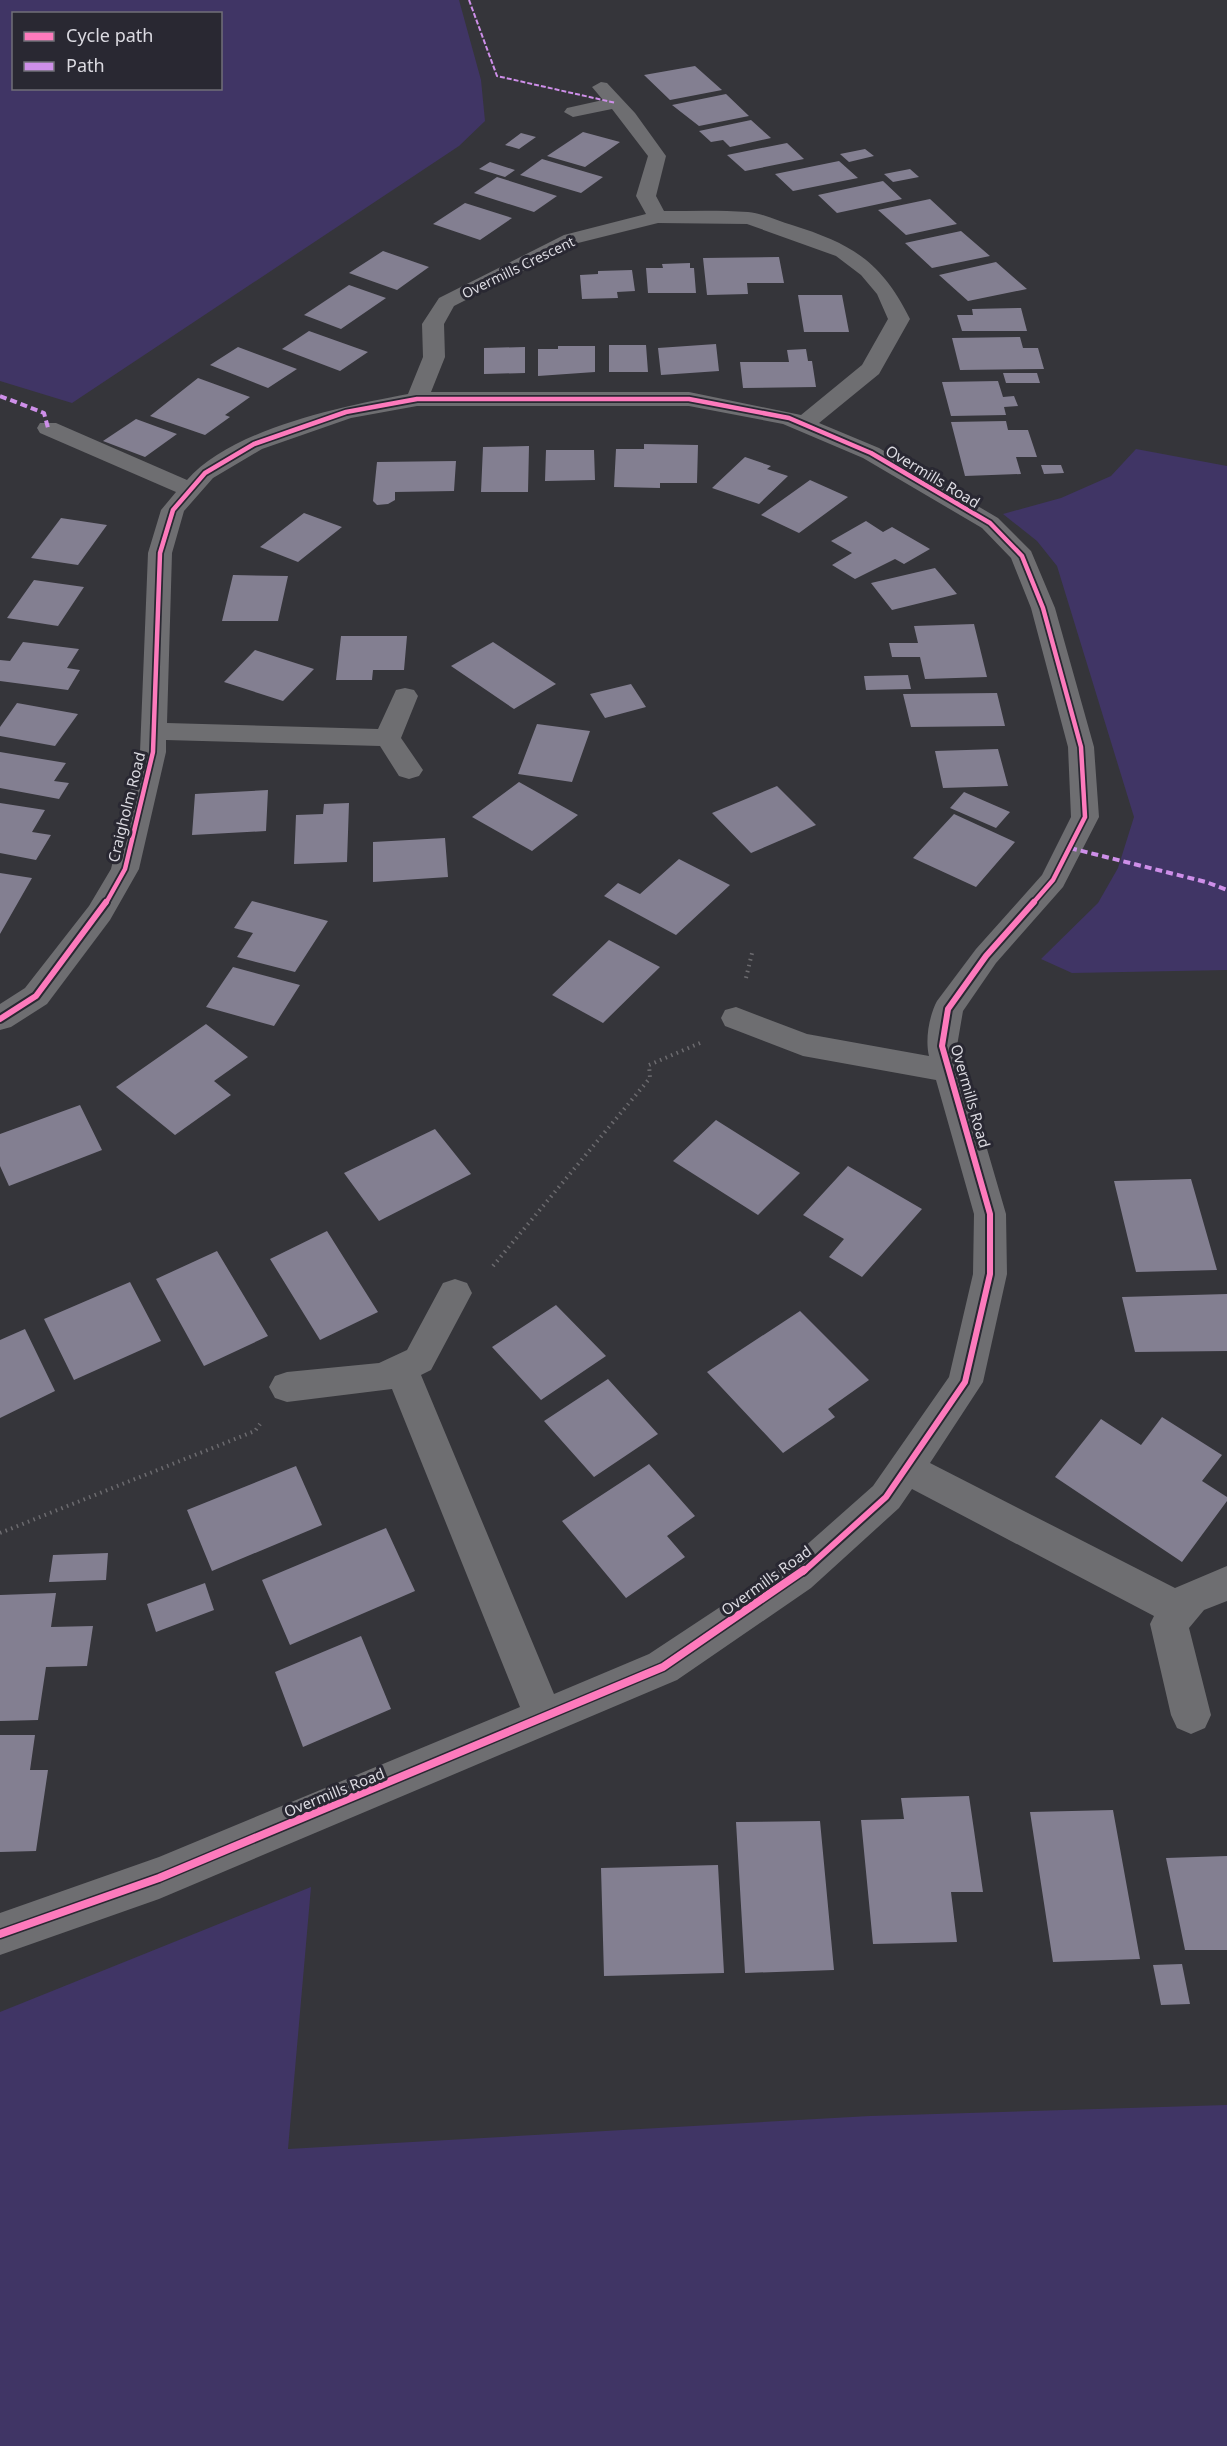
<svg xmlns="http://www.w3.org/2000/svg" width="1227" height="2446" font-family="'Noto Sans',sans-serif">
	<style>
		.green { fill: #403565; fill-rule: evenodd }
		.building { fill: #837f91 }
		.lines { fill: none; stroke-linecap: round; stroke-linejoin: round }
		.path { stroke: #6c6b6f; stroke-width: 4; stroke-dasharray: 1.5 4.5; stroke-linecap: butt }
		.minor { fill: #6e6e71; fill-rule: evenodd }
		.quiet-far1 { stroke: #ce8fe9; stroke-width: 2; stroke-dasharray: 5 2; stroke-linecap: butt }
		.quiet { stroke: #ce8fe9; stroke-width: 4; stroke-dasharray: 7 4; stroke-linecap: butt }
		.cycleway-far2-casing { stroke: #292832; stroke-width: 8 }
		.cycleway-far1-casing { stroke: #292832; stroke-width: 10 }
		.cycleway-casing { stroke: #292832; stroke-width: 11 }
		.cycleway-far2 { stroke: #fd7abc; stroke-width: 4.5 }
		.cycleway-far1 { stroke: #fd7abc; stroke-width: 6 }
		.cycleway { stroke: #fd7abc; stroke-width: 8 }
		.labels { text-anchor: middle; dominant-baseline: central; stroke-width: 6; stroke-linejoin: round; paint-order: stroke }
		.far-street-label { font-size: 14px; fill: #dbdae1; stroke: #292832 }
		.street-label { font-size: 15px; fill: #dbdae1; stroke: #292832 }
	</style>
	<rect width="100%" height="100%" fill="#35353a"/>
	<path class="green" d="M0 0H459L481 80 485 121 459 146 72 403 0 381ZM14 14H220V88H14Z
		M1136 449 1227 466V970L1072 973 1041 959 1098 903 1118 868 1134 817 1057 566 1037 541 1003 514 1061 498 1111 476Z
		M311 1887 288 2149 870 2116 1227 2105V2446H0V2012Z"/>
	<path class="building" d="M695 66 722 90 670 100 644 75Z
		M726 94 749 116 699 126 672 105Z
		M751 120 771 138 730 147 723 140 711 142 699 131Z
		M583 132 620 142 585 167 547 156Z
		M521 133 536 137 519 149 505 145Z
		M787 143 804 159 745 171 727 155Z
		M865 149 874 156 849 162 840 154Z
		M542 159 603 177 581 193 520 175Z
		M839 161 858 178 793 191 775 174Z
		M490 162 515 170 505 177 479 169Z
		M910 169 919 177 893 182 884 174Z
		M497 177 557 196 534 212 474 193Z
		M883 181 902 199 837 213 818 195Z
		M930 199 957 224 906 235 878 210Z
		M465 203 512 218 480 240 433 224Z
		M961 231 990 256 932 268 905 243Z
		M383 251 429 267 397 290 349 273Z
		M779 257 784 283H747L748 294 707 295 703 258Z
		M996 262 1027 289 968 301 939 275Z
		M690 263V268H694L696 293H648L646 268H663L662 264Z
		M632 270 635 291 617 292 618 298 582 299 580 275 598 274V271Z
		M349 285 386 298 341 329 304 315Z
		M798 295H842L849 332H804Z
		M1021 308 1027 331H962L957 315H973L972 309Z
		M309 331 368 352 340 371 282 349Z
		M1020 337 1023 348H1038L1044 369 960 370 952 338Z
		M716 344 719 371 661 375 658 348Z
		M609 345H646L648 372H609Z
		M558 346H595V372L538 376V349H558Z
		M238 347 297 369 268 388 210 365Z
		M525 347V373L484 374V348Z
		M806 349 808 361H812L816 387 743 388 740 362H789L787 350Z
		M1003 373H1037L1040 383H1006Z
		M198 378 250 397 225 415 230 417 205 435 150 416Z
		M998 381 1003 397 1014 396 1018 406 1004 407 1006 415 951 416 942 382Z
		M136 419 177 434 145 457 103 441Z
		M1006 421 1008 430H1028L1037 457H1016L1021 474 965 476 951 422Z
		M644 444 698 445 697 483H660V488L614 487 616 449H644Z
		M529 446 528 492H481L483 447Z
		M546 450H594L595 480 545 481Z
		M745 457 771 466 767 469 788 476 759 504 712 488Z
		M456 461 454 491 395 492V500L388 504 377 505 373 501 377 462Z
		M1041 465H1061L1064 473 1044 474Z
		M810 480 848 497 799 533 761 515Z
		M304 513 342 527 298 562 260 547Z
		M61 518 107 525 78 565 31 558Z
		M866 521 883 532 892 527 930 549 904 564 895 559 855 579 832 565 852 553 831 541Z
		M935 568 957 594 892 610 871 583Z
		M233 575 288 576 278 621H222Z
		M34 580 84 587 58 626 7 618Z
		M974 624 987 677 925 679 920 657H892L889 643H918L914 626Z
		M341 636H407L404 670H373L372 680H336Z
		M23 642 79 649 67 668 80 670 68 690 0 681V660L10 661Z
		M493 642 556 684 514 709 451 666Z
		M255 650 314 669 283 701 224 682Z
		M908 675 911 689 866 690 864 676Z
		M631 684 646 707 605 718 590 694Z
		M997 693 1005 726 911 727 903 694Z
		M17 703 78 714 55 746 0 736V727Z
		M537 724 590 731 572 782 518 774Z
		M998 749 1008 786 943 788 935 751Z
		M0 752 66 763 54 781 69 783 59 799 0 788Z
		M519 782 578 815 532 851 472 817Z
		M777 786 816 825 751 853 712 813Z
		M268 790 266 831 192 835 195 794Z
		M964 792 1010 812 996 828 950 808Z
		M0 803 45 810 32 832 51 835 36 860 0 853Z
		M349 803 347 862 294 864 296 815 323 814 324 804Z
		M954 814 1015 842 976 887 913 858Z
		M445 838 448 877 373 882V842Z
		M679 859 730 885 676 935 604 896 618 883 640 894Z
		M0 873 32 878 0 934Z
		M252 901 328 921 295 972 237 957 253 933 234 928Z
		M609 940 660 967 603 1023 552 995Z
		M233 967 300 985 274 1026 206 1007Z
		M206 1024 248 1057 214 1081 231 1095 175 1135 116 1087Z
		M80 1105 102 1150 9 1186 0 1166V1134Z
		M716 1120 800 1173 758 1215 673 1161Z
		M435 1129 471 1174 379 1221 344 1173Z
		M848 1166 922 1209 862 1277 829 1257 844 1239 803 1215Z
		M1191 1179 1217 1270 1136 1272 1114 1181Z
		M327 1231 378 1312 320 1340 270 1259Z
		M217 1251 268 1336 204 1366 156 1279Z
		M130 1282 161 1341 74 1380 44 1319Z
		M1227 1294V1351L1135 1352 1122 1297Z
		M556 1305 606 1356 541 1400 492 1347Z
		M800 1311 869 1380 828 1409 835 1417 783 1453 707 1372Z
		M25 1329 55 1391 0 1418V1340Z
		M608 1379 658 1434 594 1477 544 1421Z
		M1162 1417 1222 1455 1202 1481 1227 1497V1501L1182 1562 1055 1477 1101 1419 1141 1445Z
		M649 1464 695 1516 667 1536 685 1557 626 1598 562 1521Z
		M296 1466 322 1525 212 1571 187 1510Z
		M386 1528 415 1591 290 1645 262 1580Z
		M108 1553 106 1580 49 1582 53 1555Z
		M205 1583 214 1610 156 1632 147 1604Z
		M56 1593 51 1627 93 1626 87 1666 46 1667 38 1720 0 1721V1595Z
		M361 1636 391 1709 303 1747 275 1672Z
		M0 1735H35L30 1770H48L36 1851 0 1852Z
		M969 1796 983 1892H951L957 1942 873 1944 861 1820 904 1819 901 1798Z
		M1113 1810 1140 1959 1053 1962 1030 1812Z
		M820 1821 834 1970 745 1973 736 1822Z
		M1227 1856V1950H1185L1166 1858Z
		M718 1865 724 1973 604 1976 601 1868Z
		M1182 1964 1190 2004 1161 2005 1153 1965Z"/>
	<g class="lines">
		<path class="path" d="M746 978 753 949
			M493 1266 650 1078 649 1065 700 1043
			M0 1533 255 1431 260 1424"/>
		<path class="minor" d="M601 82 607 83 635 113 666 156 656 196 664 211C692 211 720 210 748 212 762 213 778 221 792 225 852 244 881 261 910 319L879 374 819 423 879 448 998 518 1031 551 1055 608 1094 747 1099 817 1063 887 996 963 963 1011 957 1046 1006 1214 1007 1274 983 1382 930 1463 1175 1588 1227 1566V1601L1204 1610 1189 1628 1211 1715 1205 1728 1191 1734 1177 1728 1171 1715 1150 1624 1154 1616 912 1489 899 1508 811 1588 677 1680 159 1899 0 1955V1913L159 1857 520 1707 392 1389 287 1402 275 1398 269 1387 275 1376 287 1372 379 1363 407 1350 443 1283 455 1279 467 1283 472 1293 431 1370 421 1375 554 1694 649 1654 785 1564 873 1486 949 1377 973 1274 974 1214 936 1080 803 1056 725 1026 721 1018 725 1010 736 1007 807 1034 929 1056C925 1040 929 1016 937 1001L976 949 1042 875 1071 817 1068 747 1031 608 1011 558 982 528 863 458 783 424 689 406H417L351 418 262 449 213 478 184 511 172 553 167 723 378 729 396 690 405 688 414 690 418 696 401 738 423 770 419 776 409 779 399 776 380 746 166 740V752L139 869 110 920 47 1004 11 1027 0 1030V1004L25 988 89 906 111 869 140 752 148 553 161 510 176 492 40 433 37 428 40 423H56L187 480C231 429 343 406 408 394L423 357 422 324 439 298 564 235 646 214 636 196 648 156 612 109 573 117 564 112 567 108 603 100 592 87ZM658 223 747 224 836 256 861 275 877 294 888 319 862 365 801 415 689 392H431L445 357 444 324 454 306 578 243Z"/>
		<path class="quiet-far1" d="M469 0 497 76 616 103"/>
		<path class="quiet" d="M0 396 44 413 48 428
			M1070 848 1206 882 1227 890"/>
		<g class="cycleway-far2-casing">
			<path id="cycleway-far2" d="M106 903 125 869 153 752 160 553 173 510 205 473 254 444 346 412 417 399H689L789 418 871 453 990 523 1022 556 1043 608 1081 747 1085 817 1053 880 1033 903"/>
		</g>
		<g class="cycleway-far1-casing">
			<path id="cycleway-far1" d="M0 1019 36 996 106 902
				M803 1572 886 1497 965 1382 990 1274V1214L942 1046 948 1009 986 956 1034 902"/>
		</g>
		<g class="cycleway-casing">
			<path id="cycleway" d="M0 1934 159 1878 663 1667 804 1570"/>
		</g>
		<use href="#cycleway-far2" class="cycleway-far2"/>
		<use href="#cycleway-far1" class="cycleway-far1"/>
		<use href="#cycleway" class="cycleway"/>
	</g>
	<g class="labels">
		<g class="far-street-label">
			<text transform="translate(518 267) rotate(-26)">Overmills Crescent</text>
		</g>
		<g class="street-label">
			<text transform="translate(933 476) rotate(31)">Overmills Road</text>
			<text transform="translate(126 807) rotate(-76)">Craigholm Road</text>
			<text transform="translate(971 1096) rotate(74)">Overmills Road</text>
			<text transform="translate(766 1580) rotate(-36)">Overmills Road</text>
			<text transform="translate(334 1792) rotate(-22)">Overmills Road</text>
		</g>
	</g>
	<rect x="12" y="12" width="210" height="78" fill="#292832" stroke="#706f78" stroke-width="1.5"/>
	<rect x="24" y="32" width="30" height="9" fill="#fd7abc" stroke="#706f78" stroke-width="1.5"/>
	<text x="66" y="42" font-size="18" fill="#dbdae1">Cycle path</text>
	<rect x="24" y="62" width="30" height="9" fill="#ce8fe9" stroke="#706f78" stroke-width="1.5"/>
	<text x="66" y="72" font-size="18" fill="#dbdae1">Path</text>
</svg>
